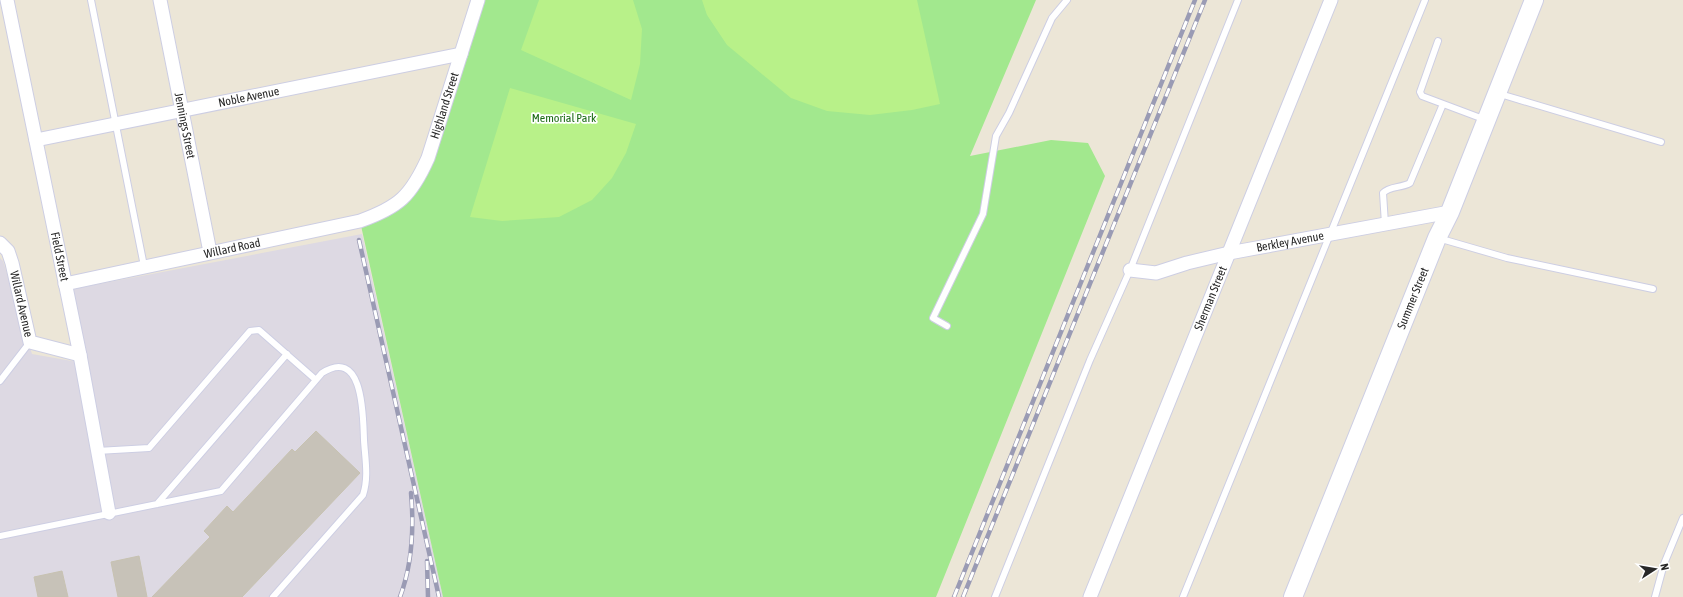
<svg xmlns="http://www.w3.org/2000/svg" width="1683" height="597" font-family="'Asap Condensed',sans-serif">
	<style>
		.industrial { fill: #ddd9e3 }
		.green { fill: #a2e88e }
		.pitch { fill: #b8f189 }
		.building { fill: #c7c2b8; stroke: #c7c2b1 }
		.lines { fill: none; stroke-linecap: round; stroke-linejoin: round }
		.lane-casing { stroke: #cdcee3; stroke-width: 8 }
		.street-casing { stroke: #cdcee3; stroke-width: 15 }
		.secondary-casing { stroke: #cdcee3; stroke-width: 20 }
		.lane { stroke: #fff; stroke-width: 6 }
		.street { stroke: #fff; stroke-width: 13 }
		.secondary { stroke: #fff; stroke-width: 18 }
		.rail-casing { stroke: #9a9bb4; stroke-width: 4.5 }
		.rail { stroke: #fff; stroke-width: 3; stroke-dasharray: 9; stroke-linecap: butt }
		.labels { text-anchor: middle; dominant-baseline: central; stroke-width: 3.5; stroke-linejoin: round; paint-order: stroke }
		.street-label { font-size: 12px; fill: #282828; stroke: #fff }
		.park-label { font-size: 12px; fill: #1a6a13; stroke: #fff }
	</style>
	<rect width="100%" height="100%" fill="#ece6d7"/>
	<path class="industrial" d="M362 234 443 597H0V258L3 261 32 354 89 364 73 289Z"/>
	<path class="green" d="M478 0H1036L970 156 1051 140 1088 143 1105 176 936 597H443L360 221 409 192Z"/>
	<path class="pitch" d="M539 0H633L642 29 640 64 631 100 521 50Z
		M702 0H917L940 104 912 110 870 115 827 111 791 98 727 45 707 15Z
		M510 88 636 124 626 153 612 178 592 200 559 217 502 221 470 217Z"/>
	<path class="building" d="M316 431 360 473 242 597H152L210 537 204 531 227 506 233 512 292 449 295 452Z
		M139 556 147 597H118L111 562Z
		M62 571 68 597H38L34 577Z"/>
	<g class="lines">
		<g class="lane-casing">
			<path id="lane" d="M91 0 144 266
				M1438 41 1420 92 1422 96 1486 120
				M1500 94 1661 142
				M1385 224 1383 193C1389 186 1402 188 1410 183L1443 104
				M1438 238 1507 258 1653 289
				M947 326 933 318 983 214 996 136 1009 113 1052 18 1067 0
				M0 381 30 342
				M97 451 149 448 250 331 259 330 316 380
				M157 504 287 354
				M0 536 221 491 322 373C364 346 363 417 364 440 365 458 369 477 363 495L273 597
				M995 597 1090 360 1130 270 1238 0
				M1183 597 1425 0
				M1655 597 1664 564 1683 518"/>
		</g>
		<g class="street-casing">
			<g id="street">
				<path id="s1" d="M7 0 80 355 109 513"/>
				<path id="s2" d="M160 0 210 252"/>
				<path id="s3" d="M36 140 461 54"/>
				<path id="s4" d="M0 243 8 251 12 263 30 342 80 355"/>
				<path id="s5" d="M1130 270 1156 273 1187 263 1229 253 1450 212"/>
				<path id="s6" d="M65 284 360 221C399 207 411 196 428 158L478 0"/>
				<path id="s7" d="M1090 597 1331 0"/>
			</g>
		</g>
		<g class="secondary-casing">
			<g id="secondary">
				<path id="s8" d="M1293 597 1437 238 1450 212 1534 0"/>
			</g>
		</g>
		<use href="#lane" class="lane"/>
		<use href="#street" class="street"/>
		<use href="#secondary" class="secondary"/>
		<g class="rail-casing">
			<path id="rail" d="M359 240 439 597
				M427 561 428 597
				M400 597C412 565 414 527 411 493
				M954 597 1195 0
				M963 597 1205 0"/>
		</g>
		<use href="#rail" class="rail"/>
	</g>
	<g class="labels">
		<g class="street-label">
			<text stroke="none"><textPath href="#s3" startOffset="217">Noble Avenue</textPath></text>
			<text stroke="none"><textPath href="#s6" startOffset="453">Highland Street</textPath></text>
			<text stroke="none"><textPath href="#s2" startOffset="128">Jennings Street</textPath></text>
			<text stroke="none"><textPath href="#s5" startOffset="164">Berkley Avenue</textPath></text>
			<text stroke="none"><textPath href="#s6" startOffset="171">Willard Road</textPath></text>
			<text stroke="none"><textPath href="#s1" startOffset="262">Field Street</textPath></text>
			<text stroke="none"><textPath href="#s7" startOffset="322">Sherman Street</textPath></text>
			<text stroke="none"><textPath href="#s8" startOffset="322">Summer Street</textPath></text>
			<text stroke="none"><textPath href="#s4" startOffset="66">Willard Avenue</textPath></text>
		</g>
		<g class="park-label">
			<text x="564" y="118">Memorial Park</text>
		</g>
	</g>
	<g transform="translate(1655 569) rotate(78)" stroke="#ffffff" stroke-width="3" paint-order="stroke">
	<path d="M0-3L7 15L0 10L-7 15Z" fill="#282828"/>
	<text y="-6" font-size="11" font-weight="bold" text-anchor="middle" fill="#282828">N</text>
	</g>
</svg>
